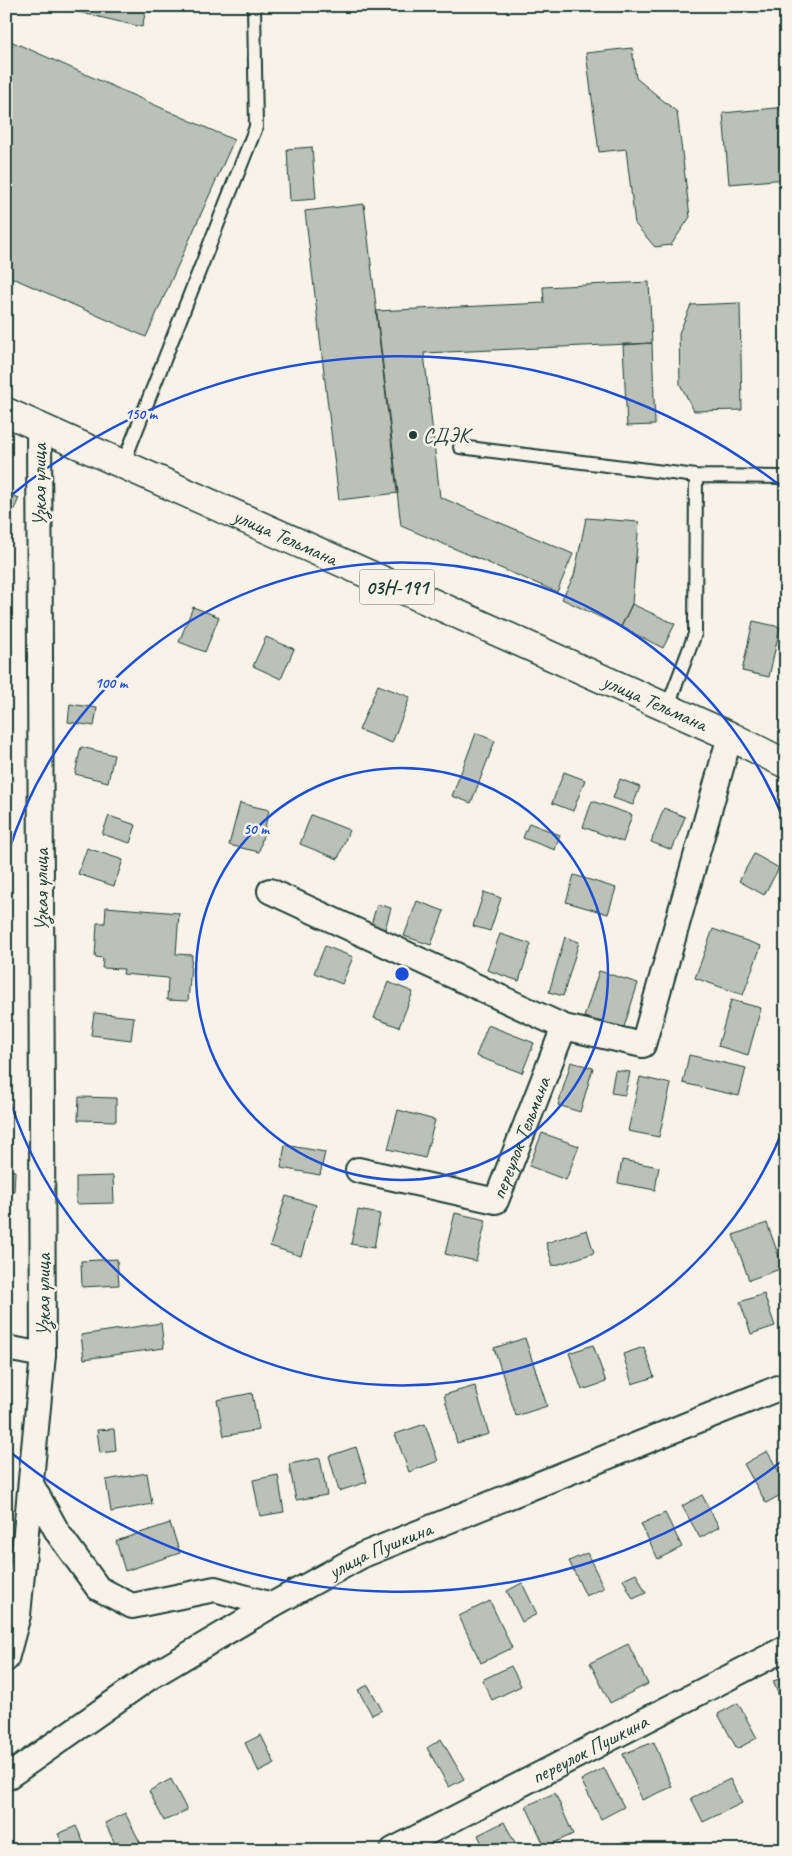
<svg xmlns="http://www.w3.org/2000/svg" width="792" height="1856" font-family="Caveat,sans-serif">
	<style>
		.building { fill: #bbc1b6; stroke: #1f3d34 }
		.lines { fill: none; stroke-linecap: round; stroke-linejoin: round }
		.lane-casing { stroke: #1f3d34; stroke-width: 16 }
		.street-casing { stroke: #1f3d34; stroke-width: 28 }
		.primary-casing { stroke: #1f3d34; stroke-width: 31 }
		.lane { stroke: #f7f3e8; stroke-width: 12 }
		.street { stroke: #f7f3e8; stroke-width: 24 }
		.primary { stroke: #f7f3e8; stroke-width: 28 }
		.ring { fill: none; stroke: #1d4ed8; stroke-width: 2.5 }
		.poi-dot { fill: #1f3d34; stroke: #f7f3e8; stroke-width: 2 }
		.labels { text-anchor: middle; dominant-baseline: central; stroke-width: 5; stroke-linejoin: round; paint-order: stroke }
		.shield { fill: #f7f3e8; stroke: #60746a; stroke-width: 1 }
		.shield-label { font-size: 20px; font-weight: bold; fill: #1f3d34 }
		.poi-label { font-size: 21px; fill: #1f3d34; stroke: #f7f3e8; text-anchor: start }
		.street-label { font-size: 21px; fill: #1f3d34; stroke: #f7f3e8 }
		.centre { fill: #1d4ed8; stroke: #f7f3e8; stroke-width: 2.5 }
		.ring-label { font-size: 15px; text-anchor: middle; font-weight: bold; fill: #1d4ed8; stroke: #f7f3e8; stroke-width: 5; stroke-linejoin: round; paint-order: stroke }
	</style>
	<rect width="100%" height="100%" fill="#f7f3e8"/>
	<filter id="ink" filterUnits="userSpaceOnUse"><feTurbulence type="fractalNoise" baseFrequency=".02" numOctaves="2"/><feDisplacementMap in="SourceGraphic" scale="10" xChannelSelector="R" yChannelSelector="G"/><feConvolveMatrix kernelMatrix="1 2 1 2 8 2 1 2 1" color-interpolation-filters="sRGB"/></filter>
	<g filter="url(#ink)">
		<path class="building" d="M52 6H147L142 27Z
			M6 39 234 140 146 337 6 275Z
			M632 48 636 78 677 112 690 217 671 245 655 247 635 224 626 149 599 152 586 53Z
			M786 107V179L729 184 723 113Z
			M312 147 316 199 290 201 287 149Z
			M364 204 398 493 339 500 305 211Z
			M649 282 652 343 424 353 440 497 573 554 557 592 401 526 376 311 544 303 543 287Z
			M740 303 742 410 694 411 680 384 679 333 691 305Z
			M652 343 655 425 627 426 623 345Z
			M6 493 19 498 9 521 6 520Z
			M586 518 639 522 632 604 621 627 562 599 574 576Z
			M632 604 675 624 663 648 621 627Z
			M193 607 219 617 205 652 179 642Z
			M753 621 780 627 769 677 742 671Z
			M266 637 294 649 281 679 253 666Z
			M378 685 410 697 392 743 359 730Z
			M70 704 97 708 94 726 68 722Z
			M476 733 495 741 471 803 452 796Z
			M81 747 114 755 108 782 75 774Z
			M564 772 585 780 573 811 552 803Z
			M620 779 640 787 633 805 613 798Z
			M592 801 632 815 623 842 583 827Z
			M240 803 269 810 259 852 229 845Z
			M664 808 685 817 672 850 651 842Z
			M311 815 349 830 338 859 300 844Z
			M6 816 13 818 8 837H6Z
			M109 816 136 825 130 843 102 834Z
			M529 823 560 835 555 850 523 838Z
			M87 848 123 860 114 886 78 874Z
			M754 854 779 868 764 895 739 881Z
			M574 875 616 888 608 914 566 902Z
			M484 892 501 898 490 931 473 926Z
			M417 901 444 911 431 945 404 936Z
			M377 904 391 908 385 929 371 925Z
			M106 907 179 913 176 954 192 955 188 1001 167 1000 168 978 123 974 124 969 102 968 103 958 95 957 97 923H105Z
			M713 929 761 946 743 995 695 978Z
			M500 934 531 944 519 981 487 970Z
			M565 937 579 942 563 996 549 992Z
			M325 946 353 957 342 984 314 973Z
			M599 971 638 983 623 1030 584 1017Z
			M388 982 413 992 399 1027 374 1018Z
			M731 1000 761 1008 748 1055 718 1046Z
			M94 1013 134 1017 131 1040 91 1035Z
			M488 1025 534 1043 522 1073 476 1056Z
			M689 1055 746 1068 739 1096 683 1083Z
			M571 1062 593 1068 580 1112 558 1105Z
			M615 1070 630 1072 625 1095 611 1093Z
			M640 1077 671 1084 659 1137 628 1131Z
			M79 1097 116 1098V1121L78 1120Z
			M398 1110 435 1120 425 1158 388 1149Z
			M542 1133 579 1146 566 1180 529 1166Z
			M285 1145 325 1152 320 1175 281 1168Z
			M622 1160 659 1167 655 1190 618 1183Z
			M6 1170 15 1171 14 1191H6Z
			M113 1176 114 1203 76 1204V1177Z
			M286 1196 316 1205 301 1256 270 1246Z
			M358 1210 380 1214 374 1248 351 1244Z
			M455 1213 486 1220 476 1261 445 1254Z
			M767 1223 783 1268 749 1280 733 1235Z
			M587 1230 594 1253 553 1266 546 1243Z
			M117 1259 119 1285 82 1287 81 1261Z
			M786 1286V1305L779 1289Z
			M764 1294 775 1326 751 1334 740 1302Z
			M161 1323 164 1348 84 1359 81 1335Z
			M525 1338 547 1406 516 1416 494 1348Z
			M593 1345 606 1382 582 1390 569 1353Z
			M644 1347 654 1377 632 1384 623 1354Z
			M475 1386 489 1434 457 1443 444 1395Z
			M252 1393 259 1430 224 1436 217 1400Z
			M425 1424 438 1461 409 1472 395 1434Z
			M114 1429 116 1451 100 1453 97 1430Z
			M356 1447 367 1482 339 1491 329 1456Z
			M767 1451 786 1484V1492L766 1503 744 1464Z
			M320 1458 327 1495 296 1500 289 1464Z
			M147 1473 152 1504 111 1512 106 1480Z
			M278 1475 284 1512 260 1516 253 1480Z
			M702 1495 719 1527 700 1538 682 1506Z
			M665 1513 682 1547 658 1559 641 1524Z
			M170 1523 180 1553 125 1571 116 1541Z
			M587 1553 604 1588 586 1596 569 1561Z
			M636 1573 646 1593 633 1599 623 1579Z
			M522 1583 537 1614 522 1622 507 1591Z
			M490 1601 512 1648 481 1663 459 1616Z
			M628 1644 648 1684 610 1703 590 1663Z
			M511 1666 521 1686 492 1700 482 1680Z
			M786 1677V1714L773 1681Z
			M368 1685 382 1710 372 1715 358 1690Z
			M738 1703 757 1738 737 1749 718 1714Z
			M261 1735 275 1764 259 1772 245 1743Z
			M441 1739 464 1779 449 1787 427 1748Z
			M654 1742 672 1787 642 1800 623 1754Z
			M604 1768 624 1807 601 1819 581 1780Z
			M171 1779 187 1810 164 1821 149 1791Z
			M730 1779 742 1803 703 1822 691 1798Z
			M555 1793 573 1834 545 1847 526 1806Z
			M125 1813 144 1850H118L105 1823Z
			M504 1822 519 1850H485L478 1835Z
			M76 1826 87 1850H66L58 1834Z"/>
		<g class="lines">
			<g class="lane-casing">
				<path id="lane" d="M460 447 696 476 786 477
					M123 464 256 127 254 6
					M667 708 695 634 696 476"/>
			</g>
			<g class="street-casing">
				<g id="street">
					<path d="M270 891 564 1027 643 1045 730 736"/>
					<path id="s1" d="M358 1170 496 1201 564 1027"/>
					<path d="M6 1348 43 1355"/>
					<path d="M31 1484 58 1533 98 1588 132 1606 215 1589 272 1605"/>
					<path d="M6 1659 18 1615 43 1355 39 426"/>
					<path id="s2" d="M6 1778 147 1679 272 1605 363 1555 786 1385"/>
					<path id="s3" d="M393 1850 786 1648"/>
				</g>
			</g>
			<g class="primary-casing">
				<g id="primary">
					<path id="s4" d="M6 412 730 736 786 764"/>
				</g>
			</g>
			<use href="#lane" class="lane"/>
			<use href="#street" class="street"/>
			<use href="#primary" class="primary"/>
		</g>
	</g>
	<g class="ring">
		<circle cx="402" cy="974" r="206"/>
		<path d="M785 1125A412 412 0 0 1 7 1091M7 857A412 412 0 0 1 785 823"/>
		<path d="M782 1461A618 618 0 0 1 9 1451M9 497A618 618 0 0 1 782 487"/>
	</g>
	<circle class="poi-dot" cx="413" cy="435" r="5"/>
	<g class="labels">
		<rect class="shield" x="359.5" y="569.5" width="75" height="35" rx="4"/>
		<g class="shield-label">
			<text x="397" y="587">03Н-191</text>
		</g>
		<g class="poi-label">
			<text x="423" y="435">СДЭК</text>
		</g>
		<g class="street-label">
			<text transform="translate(39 485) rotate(-90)">Узкая улица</text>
			<text stroke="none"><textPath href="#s4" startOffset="306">улица Тельмана</textPath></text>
			<text stroke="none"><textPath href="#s4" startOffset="711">улица Тельмана</textPath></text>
			<text transform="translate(41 890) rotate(-90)">Узкая улица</text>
			<text stroke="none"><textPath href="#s1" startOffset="209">переулок Тельмана</textPath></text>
			<text transform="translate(43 1295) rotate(-90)">Узкая улица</text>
			<text stroke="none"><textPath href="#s2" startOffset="439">улица Пушкина</textPath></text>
			<text stroke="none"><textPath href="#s3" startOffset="221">переулок Пушкина</textPath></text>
		</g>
	</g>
	<circle cx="402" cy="974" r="8" class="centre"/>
	<g class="ring-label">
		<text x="141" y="419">150 m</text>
		<text x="111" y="688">100 m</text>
		<text x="256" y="834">50 m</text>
	</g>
	<rect width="792" height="1856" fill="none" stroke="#f7f3e8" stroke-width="25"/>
	<rect x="12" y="12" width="767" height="1831" fill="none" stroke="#1f3d34" stroke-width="2" filter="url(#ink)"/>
</svg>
